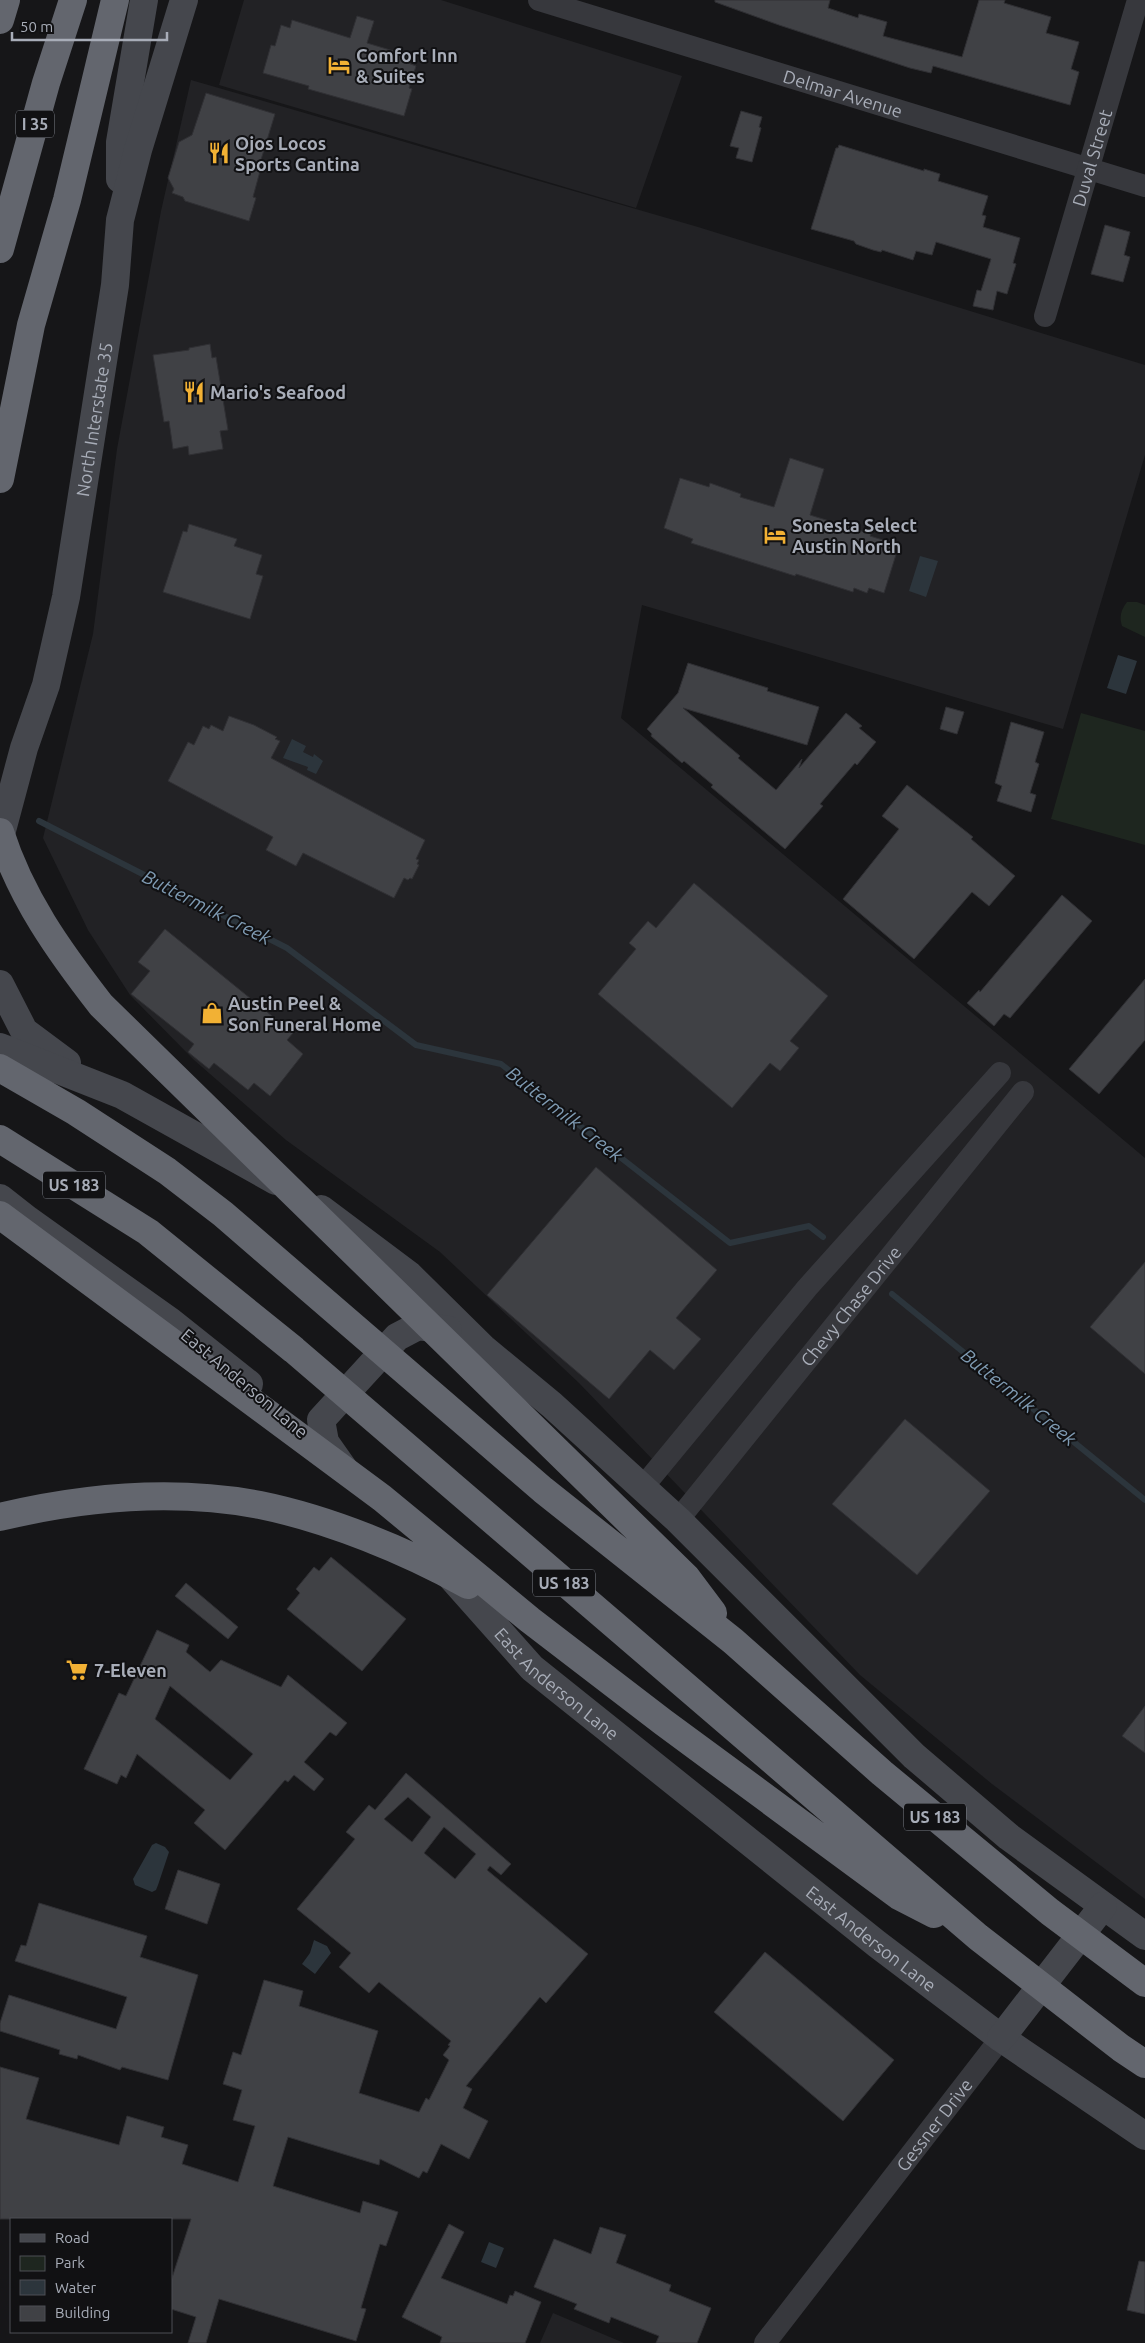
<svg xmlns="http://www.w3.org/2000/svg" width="1145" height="2343" font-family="Ubuntu,sans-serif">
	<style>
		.built { fill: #222225 }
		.green { fill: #1e261f }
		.water { fill: #2c353c }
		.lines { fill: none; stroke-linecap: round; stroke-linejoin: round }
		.stream { stroke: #2c353c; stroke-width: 6 }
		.building { fill: #404145; stroke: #303034; fill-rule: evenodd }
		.street { stroke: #37383d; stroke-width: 22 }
		.secondary { stroke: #45474d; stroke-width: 28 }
		.highway { stroke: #63666e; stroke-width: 28 }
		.labels { text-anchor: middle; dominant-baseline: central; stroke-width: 4; stroke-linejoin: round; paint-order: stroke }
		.shield { fill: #111113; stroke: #7b7e86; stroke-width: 1 }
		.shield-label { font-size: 16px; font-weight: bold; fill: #a8adb8 }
		.poi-label { font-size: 18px; font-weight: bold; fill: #a8adb8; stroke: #111113; text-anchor: start }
		.street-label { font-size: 18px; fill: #a8adb8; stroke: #111113 }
		.water-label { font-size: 19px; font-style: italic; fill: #7f9bb3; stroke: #111113 }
	</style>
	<rect width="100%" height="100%" fill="#161618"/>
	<path class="built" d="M244 0H441L682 76 636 208 219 85Z
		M191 80 698 227 1145 365V455L1063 729 642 605 621 718 1145 1158V1899L992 1784 860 1675 579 1383 440 1252 286 1140 194 1060 130 995 88 930 43 838 93 634 117 449 161 211Z
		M553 2313 624 2343H540Z"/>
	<path class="green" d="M1127 602H1137L1145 605V637L1122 626C1119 616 1121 610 1127 602Z
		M1081 713 1145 731V845L1051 819Z"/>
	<path class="water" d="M920 556 938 561 926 597 909 591Z
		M1118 655 1137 661 1126 694 1107 688Z
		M292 739 306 746 303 752 313 757 314 754 323 761 316 774 307 770 308 767 283 758Z
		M156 1843 165 1847 169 1852 158 1885 156 1890 152 1892 135 1885 133 1879 152 1845Z
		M314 1940 327 1946 331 1953 315 1974 302 1964 310 1953Z
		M489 2242 504 2248 496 2268 481 2262Z"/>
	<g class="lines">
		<path class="stream" d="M39 821 287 948 416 1045 501 1064 730 1243 809 1226 823 1237
			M892 1294 1145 1500"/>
	</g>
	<path class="building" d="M715 0H830L828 8 858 18 859 14 887 22 883 36 962 57 979 0H1005L1004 3 1051 17 1046 33 1079 42 1071 69 1079 72 1070 105 933 66 931 73 910 68 779 25 715 2Z
		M357 16 374 21 367 43 410 56 408 63 416 66 409 88 412 89 404 116 308 89 309 86 263 73 271 45 275 46 281 25 290 28 292 20 350 38Z
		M206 93 275 114 260 163 262 164 253 197 256 198 249 221 185 201 183 197 172 193 174 189 168 178 179 142 192 135Z
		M741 111 762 117 759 127 761 128 752 162 736 158 739 148 730 146Z
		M839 145 924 171V169L940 174 938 181 988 196 982 215 986 216 983 227 1020 238 1013 263 1016 264 1007 294 997 291 993 310 973 306 977 290 981 291 991 259 936 242 932 255 916 251 913 260 882 250 881 252 873 250 856 244 854 241 811 229 836 148H838Z
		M1105 225 1130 232 1124 255 1130 257 1123 282 1091 274Z
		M210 344 212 358 216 357 228 430 220 431 223 449 189 455 188 446 173 449 169 421 164 422 153 355 189 350V348Z
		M790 458 824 469 810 515 871 534 870 536 899 545 884 593 869 588 867 593 854 588 853 592 796 574 795 576 691 543 693 539 664 528 680 478 709 487 710 483 741 494 740 497 774 507Z
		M189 524 237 539 234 546 262 555 256 574 263 576 250 619 163 592 183 531 187 532Z
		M688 663 768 688 767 691 819 707 807 745 683 708 740 756 738 758 776 790 802 759 799 768 846 713 862 726 859 728 876 742 857 765 855 763 820 804 823 806 785 849 711 787 713 785 684 761 682 763 651 736 652 734 647 729 678 693Z
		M946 707 964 712 957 734 940 729Z
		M229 716 254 725 277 737 275 739 280 741 271 758 425 840 416 859 419 860 417 864 419 865 412 879 410 878 408 880 404 878 394 898 303 853 296 866 266 850 273 837 168 781 188 742 194 745 203 726 209 729 211 725 223 731Z
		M1011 722 1044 732 1035 762 1039 764 1030 793 1036 795 1031 812 997 801 1002 786 995 783Z
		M907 785 973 837 971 839 1015 876 989 906 972 892 914 959 843 899 899 829 882 816Z
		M694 883 828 996 790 1041 799 1048 780 1071 770 1063 732 1108 598 994 636 949 629 943 648 921 656 928Z
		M1062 895 1092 921 1010 1018 1004 1014 994 1026 967 1003 979 990 980 992Z
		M165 929 293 1033 287 1040 303 1054 270 1096 254 1083 248 1090 214 1063 209 1069 188 1052 194 1044 131 994 150 971 138 962Z
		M1145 979V1040L1099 1094 1069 1069Z
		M596 1167 717 1270 676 1318 701 1339 674 1370 650 1350 609 1399 487 1295Z
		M1145 1262V1374L1090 1327Z
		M905 1419 990 1491 917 1575 832 1504Z
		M331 1557 406 1619 362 1671 287 1609 300 1593 296 1589 314 1567 319 1571Z
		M186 1583 238 1627 228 1639 175 1596Z
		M157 1630 189 1645 186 1652 210 1672 221 1660 281 1687 288 1675 347 1723 336 1736 330 1732 304 1762 324 1779 314 1791 294 1775 288 1782 285 1780 225 1850 194 1823 205 1810 137 1754 126 1778 121 1775 117 1784 84 1769 119 1693 126 1696ZM170 1686 253 1754 230 1780 155 1719Z
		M1145 1706V1753L1122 1736Z
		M406 1773 511 1864 501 1875 490 1866 487 1870 588 1954 546 2003 540 1997 466 2086 472 2089 463 2108 488 2121 469 2159 441 2144 427 2173 423 2171 419 2178 380 2159 379 2165 288 2137 273 2186 360 2213 363 2201 398 2212 386 2246 380 2244 361 2308 366 2309 356 2341 219 2299 206 2343H188L196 2317 171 2309V2281L191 2219H0V2067L39 2078 26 2119 119 2145 127 2116 164 2127 161 2137 188 2145 182 2164 238 2182 255 2126 233 2120 242 2090 223 2084 233 2052 241 2055 264 1980 303 1991 299 2006 378 2031 359 2093 419 2112 426 2098 429 2100 449 2060 443 2055 450 2046 448 2045 451 2041 379 1982 369 1993 339 1967 351 1953 297 1909 355 1839 346 1832 369 1805 375 1810ZM408 1797 431 1817 412 1842 384 1819ZM444 1827 476 1854 455 1879 424 1853Z
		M178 1870 220 1884 207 1924 165 1909Z
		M39 1903 147 1936 140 1957 198 1975 168 2080 122 2067 120 2070 78 2055 77 2059 59 2054 60 2050 0 2031V2023L9 1995 116 2029 127 1997 15 1961 21 1945 26 1946Z
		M765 1952 894 2060 843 2121 714 2012Z
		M449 2224 464 2232 441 2278 507 2304 510 2295 513 2296 515 2291 541 2302 525 2343H440L442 2337 402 2317Z
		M600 2227 626 2235 616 2263 671 2285 669 2291 711 2308 697 2343H656L659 2336 611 2317 609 2323 574 2309 577 2304 534 2287 554 2239 591 2254Z
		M1139 2261 1145 2262V2314L1127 2310Z"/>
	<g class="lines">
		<g class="street">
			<path id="s1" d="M539 0 1145 186"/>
			<path id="s2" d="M1045 316 1138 0"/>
			<path d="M642 1488 807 1288 1000 1073"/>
			<path id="s3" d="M678 1520 1023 1092"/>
			<path id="s4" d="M765 2343 1001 2038"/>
		</g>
		<g class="secondary">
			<path d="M120 179V142L144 0"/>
			<path id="s5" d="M0 838 24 748 46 685 66 597 115 285 120 220 138 150 184 0"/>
			<path d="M0 984 24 1031 67 1063"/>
			<path d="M0 1047 122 1095 276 1181"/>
			<path d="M0 1198 28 1220 171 1322 249 1384"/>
			<path d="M321 1209 409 1275 483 1348 552 1405 678 1520 914 1756 1009 1837 1145 1936"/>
			<path d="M344 1469 325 1442 321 1420 397 1337 418 1326 448 1330"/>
			<path id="s6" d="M445 1570 532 1668 877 1944 1001 2038 1145 2136"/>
			<path d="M1001 2038 1103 1906"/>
		</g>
		<path class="highway" d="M0 20 6 0
			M0 249 46 83 73 0
			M0 479 31 325 67 200 115 0
			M0 832C21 898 59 951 101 1005L686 1577 713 1613
			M0 1068 76 1112 167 1171 223 1214 543 1490 733 1641 882 1773 1050 1912 1145 1983
			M0 1139 148 1232 294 1350 978 1937 1121 2048 1145 2064
			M0 1215 382 1498 530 1620 663 1722 899 1896 934 1914
			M0 1517C84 1497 175 1489 260 1505 329 1519 407 1551 468 1585"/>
	</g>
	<defs>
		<g id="hotel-bare" transform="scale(1.725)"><path d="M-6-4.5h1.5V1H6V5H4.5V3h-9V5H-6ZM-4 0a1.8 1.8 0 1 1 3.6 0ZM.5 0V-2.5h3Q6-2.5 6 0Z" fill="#f2b134" stroke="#111113" stroke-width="2.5" paint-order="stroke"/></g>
		<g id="restaurant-bare" transform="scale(1.725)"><path d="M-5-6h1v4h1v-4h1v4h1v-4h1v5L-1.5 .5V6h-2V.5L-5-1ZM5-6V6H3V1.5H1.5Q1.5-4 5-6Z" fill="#f2b134" stroke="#111113" stroke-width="2.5" paint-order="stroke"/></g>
		<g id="shop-bare" transform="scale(1.725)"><path d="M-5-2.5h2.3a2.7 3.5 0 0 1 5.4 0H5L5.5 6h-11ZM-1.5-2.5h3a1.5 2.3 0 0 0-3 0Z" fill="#f2b134" stroke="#111113" stroke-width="2.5" paint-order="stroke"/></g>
		<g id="supermarket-bare" transform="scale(1.725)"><path d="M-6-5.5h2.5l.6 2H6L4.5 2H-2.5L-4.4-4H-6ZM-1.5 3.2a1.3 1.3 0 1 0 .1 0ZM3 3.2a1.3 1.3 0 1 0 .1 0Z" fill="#f2b134" stroke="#111113" stroke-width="2.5" paint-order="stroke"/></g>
	</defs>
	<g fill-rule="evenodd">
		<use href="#hotel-bare" x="339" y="65"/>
		<use href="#restaurant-bare" x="219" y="153"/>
		<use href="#restaurant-bare" x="194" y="392"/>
		<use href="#hotel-bare" x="775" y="535"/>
		<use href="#shop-bare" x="212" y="1013"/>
		<use href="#supermarket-bare" x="77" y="1670"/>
	</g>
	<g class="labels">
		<g class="shield">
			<rect x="16" y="110.5" width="38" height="27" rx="4"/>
			<rect x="43" y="1171.5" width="62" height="27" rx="4"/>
			<rect x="533" y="1569.5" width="62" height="27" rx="4"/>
			<rect x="904" y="1803.5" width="62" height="27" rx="4"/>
		</g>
		<g class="shield-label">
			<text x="35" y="124">I 35</text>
			<text x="74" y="1185">US 183</text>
			<text x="564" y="1583">US 183</text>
			<text x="935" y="1817">US 183</text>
		</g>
		<g class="poi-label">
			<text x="356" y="55">Comfort Inn<tspan x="356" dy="21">&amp; Suites</tspan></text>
			<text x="235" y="143">Ojos Locos<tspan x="235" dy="21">Sports Cantina</tspan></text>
			<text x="210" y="392">Mario's Seafood</text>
			<text x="792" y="525">Sonesta Select<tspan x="792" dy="21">Austin North</tspan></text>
			<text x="228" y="1003">Austin Peel &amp;<tspan x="228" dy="21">Son Funeral Home</tspan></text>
			<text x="94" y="1670">7-Eleven</text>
		</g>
		<g class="street-label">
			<text stroke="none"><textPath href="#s1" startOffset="318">Delmar Avenue</textPath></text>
			<text stroke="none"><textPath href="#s2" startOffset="165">Duval Street</textPath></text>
			<text stroke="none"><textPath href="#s5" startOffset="430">North Interstate 35</textPath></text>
			<text stroke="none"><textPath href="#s3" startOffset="275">Chevy Chase Drive</textPath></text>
			<text transform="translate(245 1383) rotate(40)">East Anderson Lane</text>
			<text stroke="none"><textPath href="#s6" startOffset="160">East Anderson Lane</textPath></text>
			<text stroke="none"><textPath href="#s6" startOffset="565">East Anderson Lane</textPath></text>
			<text stroke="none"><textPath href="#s4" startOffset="276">Gessner Drive</textPath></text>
		</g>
		<g class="water-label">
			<text transform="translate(207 907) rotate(27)">Buttermilk Creek</text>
			<text transform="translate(565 1114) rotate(38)">Buttermilk Creek</text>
			<text transform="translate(1019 1397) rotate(39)">Buttermilk Creek</text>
		</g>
	</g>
	<rect x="10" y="2218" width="162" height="115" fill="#111113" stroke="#4d4f55"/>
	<rect x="20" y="2234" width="25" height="8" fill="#45474d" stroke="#4d4f55"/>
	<text x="55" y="2243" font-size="15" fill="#a8adb8">Road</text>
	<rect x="20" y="2256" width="25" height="15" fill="#1e261f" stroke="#4d4f55"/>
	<text x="55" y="2268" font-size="15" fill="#a8adb8">Park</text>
	<rect x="20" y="2280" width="25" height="15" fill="#2c353c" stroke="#4d4f55"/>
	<text x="55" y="2293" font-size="15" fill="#a8adb8">Water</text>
	<rect x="20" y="2306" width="25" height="15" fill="#404145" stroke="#4d4f55"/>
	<text x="55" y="2318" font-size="15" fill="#a8adb8">Building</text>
	<path d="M12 32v8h155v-8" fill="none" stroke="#a8adb8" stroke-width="2.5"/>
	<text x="20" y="32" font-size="15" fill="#a8adb8" stroke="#111113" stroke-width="4" paint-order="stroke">50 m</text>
</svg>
